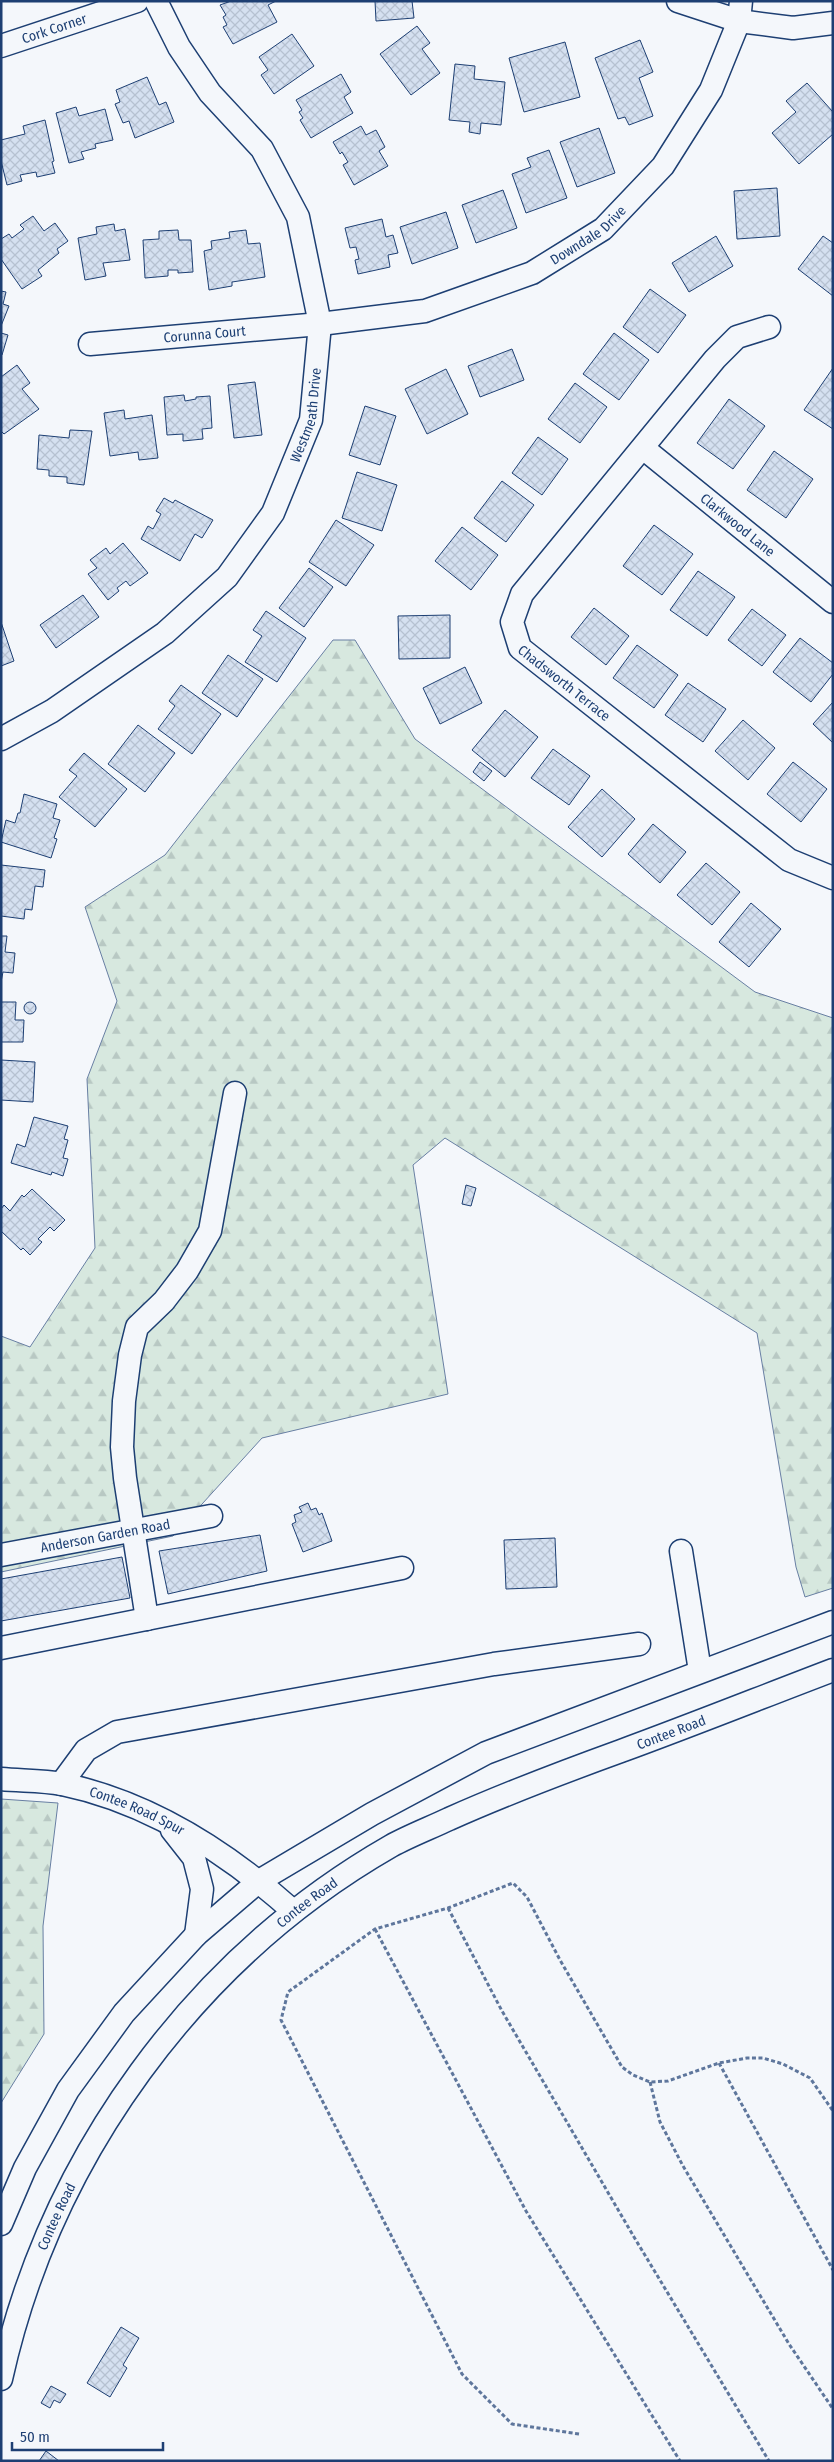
<svg xmlns="http://www.w3.org/2000/svg" width="834" height="2462" font-family="'Fira Sans Condensed',sans-serif">
	<style>
		.forest { fill: url(#forest-firs); stroke: #687fa3 }
		.building { fill: url(#building-cross-hatch); stroke: #1d3f73 }
		.lines { fill: none; stroke-linecap: round; stroke-linejoin: round }
		.minor-casing { stroke: #1d3f73; stroke-width: 25 }
		.path { stroke: #5e769c; stroke-width: 3; stroke-dasharray: 4 2.5; stroke-linecap: butt }
		.minor { stroke: #f4f7fb; stroke-width: 22 }
		.labels { text-anchor: middle; dominant-baseline: central; stroke-width: 4; stroke-linejoin: round; paint-order: stroke }
		.street-label { font-size: 14px; fill: #1d3f73; stroke: #f4f7fb }
	</style>
	<defs>
		<pattern id="forest-firs" width="22" height="20" patternUnits="userSpaceOnUse" patternTransform="scale(1.25)"><rect width="22" height="20" fill="#d7e8df"/><path d="M5 1l3.5 6h-7zM16 11l3.5 6h-7z" fill="#b8c8c3"/></pattern>
		<pattern id="building-cross-hatch" width="8" height="8" patternUnits="userSpaceOnUse" patternTransform="scale(1.25)"><rect width="8" height="8" fill="#d5e0f0"/><path d="M0 0l8 8M0 8l8-8" fill="none" stroke="#b6c1d1"/></pattern>
	</defs>
	<rect width="100%" height="100%" fill="#f4f7fb"/>
	<path class="forest" d="M333 640H355L415 739 755 992 833 1018V1588L805 1597 796 1567 757 1333 445 1138 413 1165 448 1394 262 1438 173 1536 1 1572V1336L30 1347 95 1248 87 1079 117 1001 85 907 165 855Z
		M1 1799 58 1803 43 1926 44 2034 1 2103Z"/>
	<path class="building" d="M231 1H276L268 5 277 22 233 44 223 27 227 25 223 17 226 15 220 5Z
		M375 1H412L414 18 376 21Z
		M417 26 430 43 422 49 440 73 411 95 380 54Z
		M292 34 314 66 274 94 261 75 268 70 259 57Z
		M640 40 653 72 639 78 653 116 629 125 625 117 618 119 595 58Z
		M565 42 580 97 524 112 509 58Z
		M455 64 475 66 474 79 505 82 501 125 481 123 480 134 469 132 470 122 449 120Z
		M341 74 351 92 344 97 353 113 311 138 300 120 303 118 299 112 302 110 296 100Z
		M147 77 159 105 166 102 174 122 135 138 129 121 123 123 115 104 120 102 116 90Z
		M807 83 833 112V134L799 164 772 133 796 112 786 101Z
		M76 107 79 116 105 109 113 140 95 144 96 148 81 152 84 159 69 163 56 113Z
		M45 120 54 161 52 162 55 173 37 177 36 172 20 175 22 181 7 185 1 161V140L25 134 23 126Z
		M361 126 366 135 376 130 385 147 379 151 388 166 354 185 343 165 348 162 342 152 340 154 333 142Z
		M599 128 615 173 577 187 560 142Z
		M549 150 567 198 526 213 512 174 531 167 527 158Z
		M777 188 780 236 737 239 734 191Z
		M503 190 517 228 476 243 462 205Z
		M446 212 458 248 412 264 400 227Z
		M33 216 44 231 55 223 68 241 57 249 59 253 38 270 42 276 22 289 1 259V239L9 234 12 238 24 229 20 225Z
		M382 219 386 237 393 235 398 253 388 255 390 267 358 274 355 260 359 259 356 247 350 248 345 228Z
		M114 224 115 231 125 229 130 260 103 263 106 276 85 280 78 238 97 234 96 227Z
		M178 230 179 240H191L193 272 178 273V270H168V276L145 278 143 240 159 239V231Z
		M246 230 248 244 260 243 265 277 232 282V286L209 290 204 251 212 249 211 241 230 238 229 232Z
		M716 236 733 266 689 292 672 263Z
		M823 236 833 243V296L798 269Z
		M650 289 686 315 658 353 623 327Z
		M1 291 6 292 3 304 9 306 1 326Z
		M1 333 8 335 2 355H1Z
		M614 333 649 360 619 400 583 374Z
		M512 349 524 380 480 397 468 366Z
		M17 365 30 383 22 389 39 409 4 434 1 431V377Z
		M833 368V429L804 410Z
		M446 369 468 414 427 434 405 389Z
		M255 382 262 435 234 438 228 385Z
		M575 383 607 407 580 443 548 419Z
		M184 395 185 401 196 399V397L210 396 212 428 202 429 203 439 183 441V434L167 435 164 397Z
		M729 399 765 426 733 469 697 443Z
		M365 406 396 416 380 465 349 455Z
		M124 410 125 419 152 415 158 458 139 460 138 452 110 456 104 413Z
		M70 430 92 431 84 485 67 483V477L49 476V470L37 469 39 435 69 438Z
		M538 437 568 459 542 495 512 473Z
		M774 451 813 479 786 518 747 490Z
		M357 472 397 485 382 531 342 518Z
		M502 481 534 505 506 542 474 518Z
		M164 498 173 503 175 500 213 520 202 538 195 534 180 561 141 539 148 526 153 529 161 514 156 511Z
		M336 520 374 545 346 586 309 562Z
		M654 525 693 554 662 595 623 566Z
		M462 527 498 555 471 590 435 561Z
		M123 543 148 573 130 586 126 581 117 588 119 591 108 600 88 574 97 568 90 560 106 548 110 554Z
		M309 568 333 587 304 627 279 608Z
		M698 571 735 597 707 636 670 610Z
		M83 595 99 617 56 648 40 625Z
		M594 608 629 636 606 665 571 637Z
		M752 609 786 635 762 666 728 640Z
		M266 611 306 638 277 682 245 662 262 636 253 630Z
		M450 615V658L399 659 398 616Z
		M1 622 14 661 1 666Z
		M800 638 833 663V674L811 702 773 672Z
		M637 645 678 675 654 708 613 678Z
		M228 655 263 679 237 717 202 693Z
		M465 667 482 703 440 724 423 688Z
		M688 683 726 709 703 742 665 715Z
		M181 685 221 714 192 754 158 729 175 706 169 701Z
		M833 702V743L813 724Z
		M505 710 538 737 505 777 472 750Z
		M743 720 775 748 748 780 715 751Z
		M138 725 175 753 145 792 108 764Z
		M553 749 590 776 569 805 531 778Z
		M84 753 127 789 95 827 59 797 77 776 69 770Z
		M480 762 492 771 484 781 473 772Z
		M793 762 827 789 801 822 767 794Z
		M602 789 635 819 602 857 568 827Z
		M24 794 57 804 53 818 60 820 54 838 57 839 51 858 1 842 6 820 15 823 18 813H20Z
		M653 824 686 852 660 883 628 854Z
		M706 863 740 892 712 925 677 895Z
		M1 865 45 870 43 887 35 886 32 910 25 909 24 919 1 916Z
		M751 903 781 929 749 967 719 942Z
		M1 936H7L5 952 15 953 13 973 3 972 1 982Z
		M1 1002H16L15 1020H24L23 1042H1Z
		M24 1008a6 6 0 1 1 12 0a6 6 0 1 1-12 0Z
		M1 1060 35 1062 33 1102 1 1100Z
		M34 1117 68 1126 64 1139 68 1140 63 1158 68 1159 63 1176 52 1172 51 1175 11 1163 17 1144 25 1147Z
		M466 1185 476 1188 471 1206 462 1204Z
		M32 1189 65 1220 54 1231 50 1227 38 1239 42 1242 30 1255 23 1248 21 1250 1 1231V1209L4 1205 10 1211 22 1195 24 1197Z
		M308 1503 311 1510 316 1508 319 1515 322 1513 332 1541 303 1552 292 1524 296 1522 294 1515 302 1512 299 1507Z
		M260 1535 267 1571 168 1594 159 1551Z
		M555 1538 557 1587 506 1589 504 1540Z
		M122 1557 130 1598 1 1621V1579Z
		M121 2327 139 2338 123 2365 127 2368 110 2397 87 2383Z
		M51 2386 66 2394 60 2403 54 2400 50 2408 41 2403Z
		M46 2451 59 2461H39Z"/>
	<g class="lines">
		<g class="minor-casing">
			<g id="minor">
				<path d="M678 1 739 21 793 28 833 23"/>
				<path id="s1" d="M1 46 137 1"/>
				<path id="s2" d="M769 327 737 337 715 359 522 594 512 622 520 648 789 860 833 878"/>
				<path id="s3" d="M90 344 320 324 425 311 532 273 603 229 663 166 711 90 739 21 741 1"/>
				<path id="s4" d="M643 448 833 602"/>
				<path id="s5" d="M1 739 52 711 165 633 227 577 273 513 311 420 320 324 298 217 262 149 210 93 179 47 156 1"/>
				<path d="M681 1551 700 1671"/>
				<path id="s6" d="M1 1555 211 1516"/>
				<path d="M147 1619 125 1478 122 1447 124 1401 130 1355 137 1327 164 1301 187 1271 210 1231 235 1093"/>
				<path d="M1 1648 402 1568"/>
				<path id="s7" d="M1 1779C21 1781 42 1780 62 1784 149 1802 227 1852 293 1911"/>
				<path d="M61 1784 86 1750 117 1732 494 1664 639 1644"/>
				<path d="M172 1830 194 1858 202 1889 196 1935"/>
				<path d="M1 2224 25 2168 68 2090 124 2013 196 1935 259 1881 372 1814 486 1753 833 1622"/>
				<path id="s8" d="M1 2379C50 2157 194 1959 391 1846 409 1836 430 1828 449 1819 505 1794 563 1772 621 1751 692 1725 762 1697 833 1670"/>
			</g>
		</g>
		<path class="path" d="M448 1908 502 2011 634 2237 769 2461
			M375 1929 526 2211 680 2461
			M719 2063 833 2270
			M650 2082 660 2122 683 2166 789 2344 833 2409
			M579 2434 512 2424 462 2374 281 2020 288 1992 375 1929 448 1908 513 1883 527 1897 560 1960 622 2067 633 2075 650 2082 668 2081 719 2063 747 2058H763L783 2064 810 2078 833 2111"/>
		<use href="#minor" class="minor"/>
	</g>
	<g class="labels">
		<g class="street-label">
			<text stroke="none"><textPath href="#s1" startOffset="56">Cork Corner</textPath></text>
			<text stroke="none"><textPath href="#s3" startOffset="518">Downdale Drive</textPath></text>
			<text stroke="none"><textPath href="#s3" startOffset="115">Corunna Court</textPath></text>
			<text stroke="none"><textPath href="#s5" startOffset="462">Westmeath Drive</textPath></text>
			<text stroke="none"><textPath href="#s4" startOffset="122">Clarkwood Lane</textPath></text>
			<text stroke="none"><textPath href="#s2" startOffset="482">Chadsworth Terrace</textPath></text>
			<text stroke="none"><textPath href="#s6" startOffset="106">Anderson Garden Road</textPath></text>
			<text stroke="none"><textPath href="#s8" startOffset="982">Contee Road</textPath></text>
			<text stroke="none"><textPath href="#s7" startOffset="141">Contee Road Spur</textPath></text>
			<text stroke="none"><textPath href="#s8" startOffset="578">Contee Road</textPath></text>
			<text stroke="none"><textPath href="#s8" startOffset="172">Contee Road</textPath></text>
		</g>
	</g>
	<rect width="834" height="2462" fill="none" stroke="#1d3f73" stroke-width="5"/>
	<path d="M12 2442v8h151v-8" fill="none" stroke="#1d3f73" stroke-width="2.5"/>
	<text x="20" y="2442" font-size="15" fill="#1d3f73" stroke="#f4f7fb" stroke-width="4" paint-order="stroke">50 m</text>
</svg>
